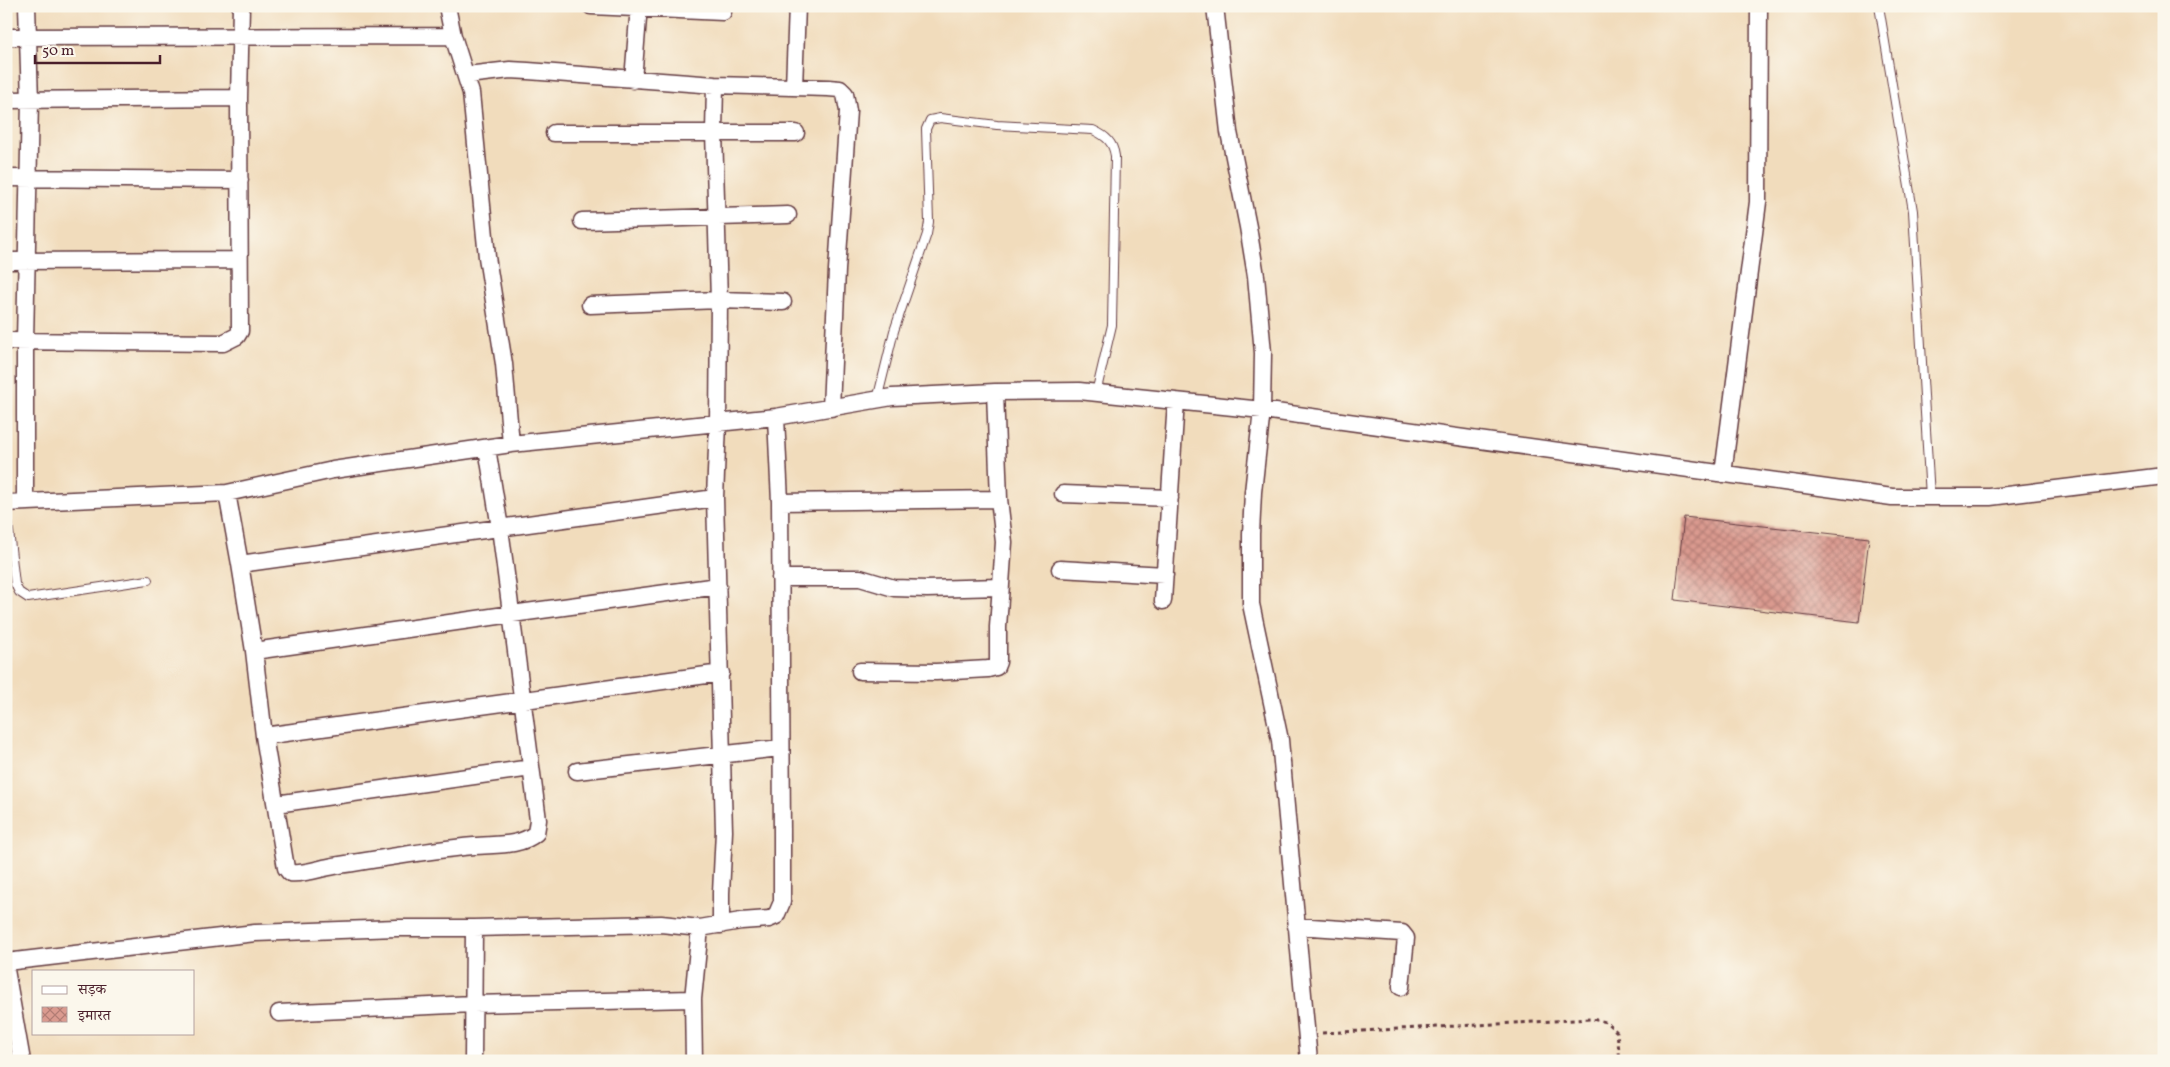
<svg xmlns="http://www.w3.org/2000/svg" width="2170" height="1067" font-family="Vollkorn,'Noto Serif Devanagari',serif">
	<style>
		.building { fill: url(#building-cross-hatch) }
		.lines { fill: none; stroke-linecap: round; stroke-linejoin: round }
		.lane-casing { stroke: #633b41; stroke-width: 10 }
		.street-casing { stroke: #633b41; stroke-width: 19 }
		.path { stroke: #633b41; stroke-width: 3; stroke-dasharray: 4 4; stroke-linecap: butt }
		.lane { stroke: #fff; stroke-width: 8 }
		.street { stroke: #fff; stroke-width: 16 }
	</style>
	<defs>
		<pattern id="building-cross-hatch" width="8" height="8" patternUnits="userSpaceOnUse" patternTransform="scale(1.25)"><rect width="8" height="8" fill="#da9a8f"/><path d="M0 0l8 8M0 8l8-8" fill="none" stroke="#b37d75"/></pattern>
	</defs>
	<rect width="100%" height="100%" fill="#fbf7ec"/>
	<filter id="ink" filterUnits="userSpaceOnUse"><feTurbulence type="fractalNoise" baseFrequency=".02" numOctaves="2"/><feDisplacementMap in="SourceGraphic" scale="10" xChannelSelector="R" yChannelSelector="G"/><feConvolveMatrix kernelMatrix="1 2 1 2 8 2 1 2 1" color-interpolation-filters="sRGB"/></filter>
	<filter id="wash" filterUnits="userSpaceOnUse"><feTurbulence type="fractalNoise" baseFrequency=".0096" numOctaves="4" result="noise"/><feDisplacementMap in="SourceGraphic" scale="20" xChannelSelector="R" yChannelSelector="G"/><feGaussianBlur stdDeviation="1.12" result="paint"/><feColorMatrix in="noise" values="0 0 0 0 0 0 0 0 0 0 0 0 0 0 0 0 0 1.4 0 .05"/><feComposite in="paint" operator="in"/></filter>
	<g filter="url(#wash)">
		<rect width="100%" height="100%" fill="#f1dcbc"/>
		<g id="blocks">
			<path class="building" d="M1684 517 1869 538 1859 622 1675 600Z"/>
		</g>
	</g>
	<g filter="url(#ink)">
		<use href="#blocks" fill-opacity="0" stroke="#633b41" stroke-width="1"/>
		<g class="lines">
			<g class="lane-casing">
				<path id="lane" d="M1879 6 1913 211 1930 497
					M877 400 894 331 927 234 929 222 926 129 930 120 940 118 997 125 1093 130C1106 136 1113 142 1115 156L1112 325 1096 393
					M6 504 15 584 19 592 28 598 148 580"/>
			</g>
			<g class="street-casing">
				<path id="street" d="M447 6 453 36 471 93 487 257 504 364 511 444
					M591 6 723 12
					M1215 6 1229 132 1248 227 1256 276 1263 353 1262 410 1253 492 1251 534V604L1280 740 1309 1061
					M6 37 453 36
					M467 75 510 70 528 71 715 85 828 88 840 89 845 94 848 111 837 270 831 408
					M633 80 639 6
					M715 85 714 132 719 300 718 423 715 498 724 831 721 893V925
					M794 87 797 6
					M6 100 239 98
					M554 133H796
					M6 178 240 180
					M582 221 788 215
					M6 261 239 260
					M590 305 719 300 783 302
					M6 341 223 343 237 336 240 331 239 98 241 6
					M1723 474 1758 202 1759 6
					M227 493 240 564 254 651 264 736 286 868 290 873C303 875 321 868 334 866 381 859 427 850 474 846 495 844 520 847 536 833L538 820 500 528 487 448
					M1063 494 1170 498
					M25 502V341L30 101 27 6
					M780 502 999 499
					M6 503 227 493 333 470 511 444 776 417 892 397 995 392 1079 391 1262 410 1892 497H1990L2164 476
					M240 564 715 498
					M1060 569 1165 575
					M780 578H860L894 588 927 589 1000 587
					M1163 601 1176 401
					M254 651 512 614 718 586
					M860 671 936 672 988 669 996 667 998 662V627L1004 542 999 499 995 392
					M264 736 721 673
					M577 771 780 748
					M276 804 531 768
					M1296 926 1402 933 1406 938 1401 987
					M6 962 255 933 397 928H474L661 924 700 928 741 921 769 919 776 916 782 902V838L780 502 776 417
					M6 970 22 1061
					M279 1013 473 1004 693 999
					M473 1061 474 928
					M694 1061 693 999 700 928"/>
			</g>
			<path class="path" d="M1322 1033 1592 1019 1606 1022 1617 1032 1620 1061"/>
			<use href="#lane" class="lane"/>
			<use href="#street" class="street"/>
		</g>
	</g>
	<rect width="2170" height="1067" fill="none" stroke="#fbf7ec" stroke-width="25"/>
	<rect x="32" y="970" width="162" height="65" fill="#fbf7ec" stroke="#b4a19f"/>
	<rect x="42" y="986" width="25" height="8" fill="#ffffff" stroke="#b4a19f"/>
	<text x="78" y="994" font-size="15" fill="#4a1f2b">सड़क</text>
	<rect x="42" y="1007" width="25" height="15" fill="url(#building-cross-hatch)" stroke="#b4a19f"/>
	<text x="78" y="1020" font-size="15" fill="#4a1f2b">इमारत</text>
	<path d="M35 55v8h125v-8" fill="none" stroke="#4a1f2b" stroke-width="2.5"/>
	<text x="42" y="55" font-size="15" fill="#4a1f2b" stroke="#fbf7ec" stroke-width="4" paint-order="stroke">50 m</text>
</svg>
